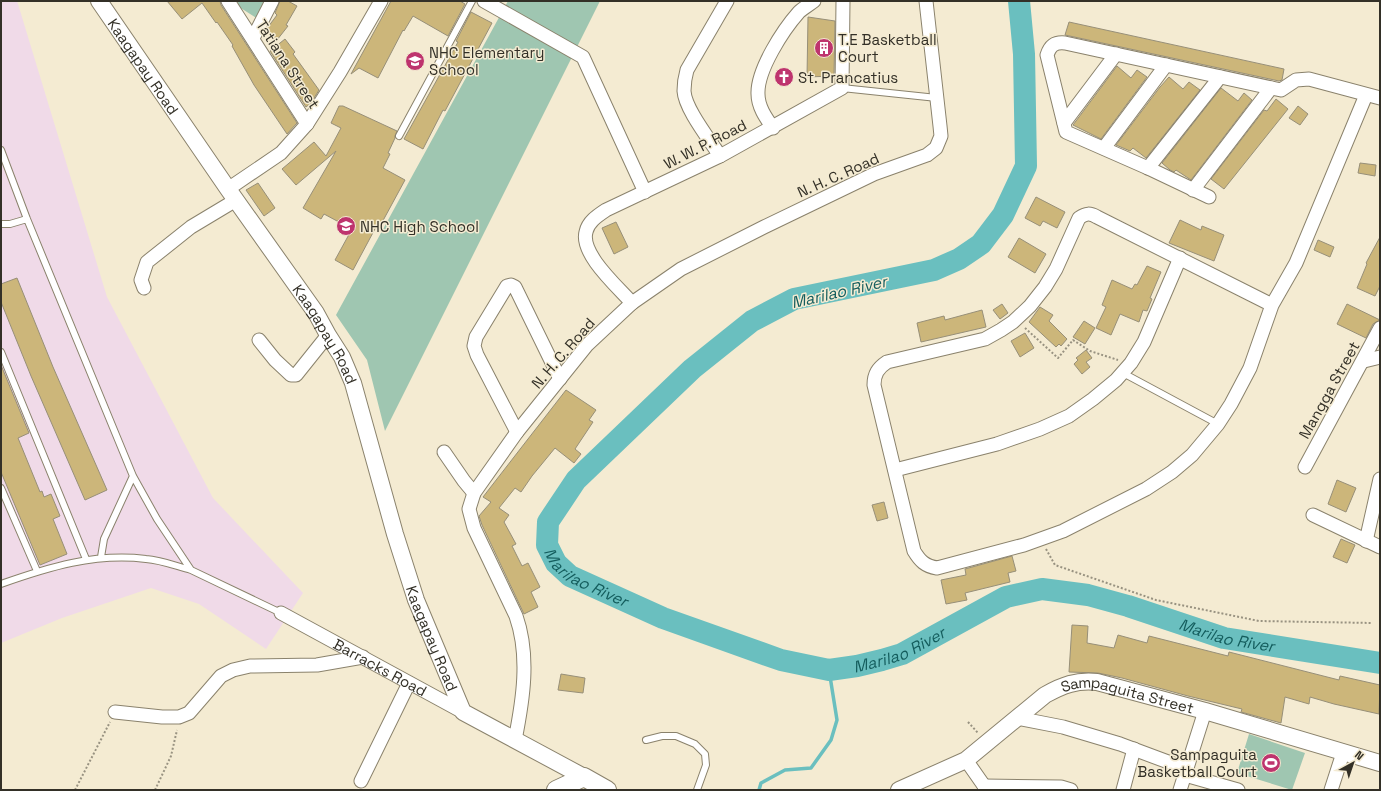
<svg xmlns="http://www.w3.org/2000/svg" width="1381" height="791" font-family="'Space Grotesk',sans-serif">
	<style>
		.industrial { fill: #f0dae8 }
		.green { fill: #9fc6b1 }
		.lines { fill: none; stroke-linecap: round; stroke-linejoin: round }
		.stream { stroke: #6abfbf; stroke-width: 3.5 }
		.river { stroke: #6abfbf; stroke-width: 22 }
		.building { fill: #ccb67a; stroke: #978f78 }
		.service-casing { stroke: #8a826c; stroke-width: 8 }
		.minor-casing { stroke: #8a826c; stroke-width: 15 }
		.tertiary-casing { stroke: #8a826c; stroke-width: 18 }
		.secondary-casing { stroke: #8a826c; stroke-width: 20 }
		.path { stroke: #989281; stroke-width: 2; stroke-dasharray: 2 2; stroke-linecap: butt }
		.service { stroke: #fff; stroke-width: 6 }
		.minor { stroke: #fff; stroke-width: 13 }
		.tertiary { stroke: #fff; stroke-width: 16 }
		.secondary { stroke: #fff; stroke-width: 18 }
		.labels { text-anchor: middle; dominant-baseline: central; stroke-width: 3; stroke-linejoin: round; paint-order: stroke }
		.poi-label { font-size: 15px; fill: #333027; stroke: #f4ebd2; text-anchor: start }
		.street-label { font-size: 15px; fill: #333027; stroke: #f4ebd2 }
		.water-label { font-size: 16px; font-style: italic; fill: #145d5d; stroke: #f4ebd2 }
	</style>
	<rect width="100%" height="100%" fill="#f4ebd2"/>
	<path class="industrial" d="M1 1H17L18 4 107 297 213 498 303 593 266 649 199 604 151 588 62 618 1 643Z"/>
	<path class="green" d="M239 1H269L258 19 236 5Z
		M508 1H600L385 431 367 360 336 315Z
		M1249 734 1305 753 1292 790 1237 773Z"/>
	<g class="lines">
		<path class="stream" d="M759 790 761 783 785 770 811 768 831 740 837 720 829 670"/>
		<path class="river" id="s1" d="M1019 1 1024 54 1026 166 1003 215 981 244 959 259 934 270 794 299 752 321 692 369 576 480 548 522 547 545 556 563 570 576 663 618 781 660 829 670 857 666 882 660 902 654 1006 597 1042 589 1088 595 1128 606 1224 638 1380 663"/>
	</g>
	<path class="building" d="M167 1H220L221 5 297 123 287 134 254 85 232 46 233 45 217 22 216 23 202 3 182 19Z
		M280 1H288L297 6 286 25 288 26 277 40 265 31 277 15 275 13Z
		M391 1H460L465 4 448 36 413 16 404 31 403 30 378 78 359 68 351 74Z
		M471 12 492 23 445 111 443 110 423 149 404 139 458 42 456 41Z
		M808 17 835 21 834 76 807 77Z
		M1069 22 1284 69 1282 80 1279 81 1065 35Z
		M285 39 295 52 293 54 319 90 311 103 306 107 270 51Z
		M1117 66 1131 78 1137 70 1147 77 1101 139 1073 125Z
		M1169 77 1183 89 1189 82 1200 90 1146 158 1133 148 1130 151 1116 145 1160 87Z
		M1221 88 1238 101 1244 93 1252 100 1191 180 1176 170 1174 172 1170 170 1162 163Z
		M1276 99 1288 109 1224 189 1211 179 1264 110 1267 111Z
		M339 106H343L397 131 395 136V138L388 153 390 154 383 168 405 180 379 228 376 227 353 270 335 260 352 229 324 214 321 219 303 208 336 151 296 185 282 169 314 142 326 156 341 128 331 123Z
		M1298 106 1308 114 1300 125 1289 118Z
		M1360 163 1376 165 1375 176 1358 173Z
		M258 183 275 208 264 216 246 190Z
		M1036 197 1065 212 1057 228 1043 221 1040 226 1025 218Z
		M1180 220 1201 230 1202 226 1224 235 1214 261 1169 243Z
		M616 222 628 247 614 254 602 228Z
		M1380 237V286L1375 296 1357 288 1367 264 1366 263Z
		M1019 238 1046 254 1035 273 1008 257Z
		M1318 240 1334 247 1330 257 1314 250Z
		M1147 266 1161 272 1150 298 1152 299 1147 311 1143 310 1139 322 1120 314 1111 335 1096 328 1106 307 1102 305 1112 280 1132 289 1135 284 1137 285Z
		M17 278 53 367 107 490 85 500 31 376 1 302V284Z
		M1002 304 1008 313 1000 319 993 310Z
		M1347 304 1380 320 1373 324 1366 338 1337 324Z
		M1040 307 1053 315 1049 321 1067 339 1061 346 1059 344 1056 347 1029 322Z
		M982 310 986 327 921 342 917 323 944 316 945 320Z
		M1084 321 1095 328 1085 344 1073 337Z
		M1025 333 1034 348 1020 357 1011 341Z
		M1086 350 1092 358 1086 362 1090 367 1082 374 1074 364 1078 360 1076 358Z
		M1 365 29 433 18 438 40 492 42 491 44 497 51 494 60 516 53 519 67 554 40 565 1 472Z
		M566 390 596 410 589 420 593 422 575 449 581 454 574 463 555 448 532 476 521 492 515 488 499 508 509 515 504 522 516 544 512 546 522 566 528 563 540 587 531 592 538 607 524 614 482 525 479 516 491 502 483 497Z
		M1337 480 1356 488 1346 512 1328 504Z
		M884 502 888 518 877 521 872 505Z
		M1341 539 1355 545 1347 563 1333 557Z
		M1012 556 1016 571 1008 573 1010 582 965 593 967 600 946 604 941 580 966 575 965 569Z
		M1072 625 1088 626 1087 643 1114 648 1118 635 1147 643 1149 636 1228 656 1229 652 1339 680 1340 676 1380 685 1379 714 1334 704 1310 697 1309 704 1285 697 1281 723 1241 712 1242 709 1188 696 1122 678 1098 673 1069 672Z
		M561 674 585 678 583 693 558 690Z"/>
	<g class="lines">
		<g class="service-casing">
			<path id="service" d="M842 88 937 98
				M399 136 472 1
				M1 150 27 219 133 476 157 519 191 570C176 566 161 560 146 559 94 553 49 567 1 584
				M1 224H10L27 219
				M1 352 86 559
				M1123 373 1218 424
				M1 488 37 571
				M101 557 104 539 133 476
				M191 570 281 613
				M646 740 662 736H676L695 744 705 754 706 765 697 790"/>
		</g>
		<g class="minor-casing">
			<g id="minor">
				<path d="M228 1 307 124"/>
				<path d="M484 1 583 57 645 192"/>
				<path d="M253 38 272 1"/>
				<path d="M1064 123 1116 54"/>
				<path d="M773 128C766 118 758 107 758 94 757 70 783 30 799 12 803 8 809 5 814 1"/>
				<path d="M1104 148 1166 65"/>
				<path d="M720 156C710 140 685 109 684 91 684 84 685 77 687 70L727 1"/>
				<path d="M1148 168 1220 77"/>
				<path d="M228 189 281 153 307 124 340 72 381 1"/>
				<path d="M1193 190 1271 88"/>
				<path d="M1209 197 1148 168 1066 132 1047 55C1050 46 1054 42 1065 43L1281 90 1296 80 1309 79 1380 98"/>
				<path d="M144 288 141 280 147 262 191 227 236 200"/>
				<path d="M632 303C618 287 580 254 586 232 588 222 597 216 606 210L720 156 842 88 843 1"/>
				<path d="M1272 305 1097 217C1090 213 1086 213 1079 218L1056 269 1045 287 1030 306 1013 322 1001 330 985 339 887 362C878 368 874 374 874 385L914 551C920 561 925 566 937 568L1024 545 1063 531 1146 489 1172 472 1192 455 1218 424 1231 404 1250 368 1272 305 1296 263 1366 95"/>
				<path d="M259 340 275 360 291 375H296L328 335"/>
				<path d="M1364 361 1380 357"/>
				<path d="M517 432 477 355 474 346 476 337 507 286 511 285 515 287 560 379"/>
				<path d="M444 452 464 481 474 493"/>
				<path d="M1305 467 1380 328"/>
				<path d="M895 470 997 444 1040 429 1069 416 1093 399 1116 380 1131 363 1144 342 1180 258"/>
				<path d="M1313 515 1380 547"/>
				<path d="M1366 541 1380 479"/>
				<path id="s2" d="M281 613 463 712"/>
				<path d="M115 712 162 717H179L189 713 221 676 233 670 250 666 317 665 363 657"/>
				<path d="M1017 718 1063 727 1120 744 1187 769"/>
				<path d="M515 740C523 700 530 656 516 616L474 528 469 509 474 493 517 432 587 345 632 303 681 269 764 227 874 174 927 155 936 148 941 136 940 126 926 1"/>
				<path d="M966 760 987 790"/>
				<path d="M1185 775 1238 790"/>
				<path d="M361 781 409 683"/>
				<path d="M984 786 1061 787 1071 790"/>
				<path d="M1123 790 1134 749"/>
				<path d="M1180 790 1205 711"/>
				<path d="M1331 790 1343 753"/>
			</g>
		</g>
		<g class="tertiary-casing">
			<g id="tertiary">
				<path id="s3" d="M99 1 228 189 316 313 328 335 342 357 353 383 395 534 416 600 463 712 584 777"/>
				<path id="s4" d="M899 790 966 760 1045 695C1063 685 1076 680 1097 682L1205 711 1380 763"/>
			</g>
		</g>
		<g class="secondary-casing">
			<path id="secondary" d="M556 790 584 777 607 790"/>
		</g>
		<path class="path" d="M1025 328 1058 358 1073 340 1090 351 1118 360
			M1046 549 1055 565 1156 600 1259 621 1372 623
			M968 722 978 733
			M75 790 110 722
			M155 790 171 756 177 730"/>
		<use href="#service" class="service"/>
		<use href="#minor" class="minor"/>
		<use href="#tertiary" class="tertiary"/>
		<use href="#secondary" class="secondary"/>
	</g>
	<defs>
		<g id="building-disc" transform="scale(1)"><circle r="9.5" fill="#be346e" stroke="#f4ebd2"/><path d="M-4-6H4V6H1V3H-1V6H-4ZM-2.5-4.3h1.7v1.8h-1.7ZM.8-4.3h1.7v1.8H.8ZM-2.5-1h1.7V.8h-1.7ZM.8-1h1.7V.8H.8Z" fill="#fff"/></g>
		<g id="school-disc" transform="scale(1)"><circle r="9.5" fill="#be346e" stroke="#f4ebd2"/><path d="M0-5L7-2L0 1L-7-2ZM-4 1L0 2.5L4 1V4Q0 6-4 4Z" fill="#fff"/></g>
		<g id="church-disc" transform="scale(1)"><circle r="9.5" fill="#be346e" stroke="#f4ebd2"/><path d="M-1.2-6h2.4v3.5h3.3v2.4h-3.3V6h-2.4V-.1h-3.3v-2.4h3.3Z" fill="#fff"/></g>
		<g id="stadium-disc" transform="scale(1)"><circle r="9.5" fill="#be346e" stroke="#f4ebd2"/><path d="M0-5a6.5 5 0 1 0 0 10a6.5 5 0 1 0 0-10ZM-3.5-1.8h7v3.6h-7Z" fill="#fff"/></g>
	</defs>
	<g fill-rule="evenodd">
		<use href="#building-disc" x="824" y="48"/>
		<use href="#school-disc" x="415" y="61"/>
		<use href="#church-disc" x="784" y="77"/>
		<use href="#school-disc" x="346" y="226"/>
		<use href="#stadium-disc" x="1271" y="763"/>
	</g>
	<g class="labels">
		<g class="poi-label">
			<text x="838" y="39">T.E Basketball<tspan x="838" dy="17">Court</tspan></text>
			<text x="429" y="52">NHC Elementary<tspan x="429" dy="17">School</tspan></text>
			<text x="798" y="77">St. Prancatius</text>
			<text x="360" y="226">NHC High School</text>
			<text x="1257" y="754" text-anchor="end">Sampaguita<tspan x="1257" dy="17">Basketball Court</tspan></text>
		</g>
		<g class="street-label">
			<text transform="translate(288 64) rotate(57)">Tatiana Street</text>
			<text stroke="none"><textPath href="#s3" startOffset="79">Kaagapay Road</textPath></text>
			<text transform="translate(705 144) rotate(-27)">W. W. P. Road</text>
			<text transform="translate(838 175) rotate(-24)">N. H. C. Road</text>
			<text stroke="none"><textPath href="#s3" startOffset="403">Kaagapay Road</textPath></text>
			<text transform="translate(563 353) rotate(-49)">N. H. C. Road</text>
			<text transform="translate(1329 390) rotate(-61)">Mangga Street</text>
			<text stroke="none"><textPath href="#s3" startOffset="727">Kaagapay Road</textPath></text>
			<text stroke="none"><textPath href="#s2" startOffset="113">Barracks Road</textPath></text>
			<text stroke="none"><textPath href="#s4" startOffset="262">Sampaguita Street</textPath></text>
		</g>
		<g class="water-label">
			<text transform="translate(839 292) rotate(-13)">Marilao River</text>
			<text stroke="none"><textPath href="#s1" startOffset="864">Marilao River</textPath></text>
			<text stroke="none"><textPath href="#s1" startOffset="1548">Marilao River</textPath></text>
			<text stroke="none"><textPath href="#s1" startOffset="1200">Marilao River</textPath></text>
		</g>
	</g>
	<rect width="1381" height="791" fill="none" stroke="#333027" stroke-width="4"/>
	<g transform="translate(1353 763) rotate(40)" stroke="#f4ebd2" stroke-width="3" paint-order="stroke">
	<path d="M0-3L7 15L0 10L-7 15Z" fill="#333027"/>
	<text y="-6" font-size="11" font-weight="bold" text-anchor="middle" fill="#333027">N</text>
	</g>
</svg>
